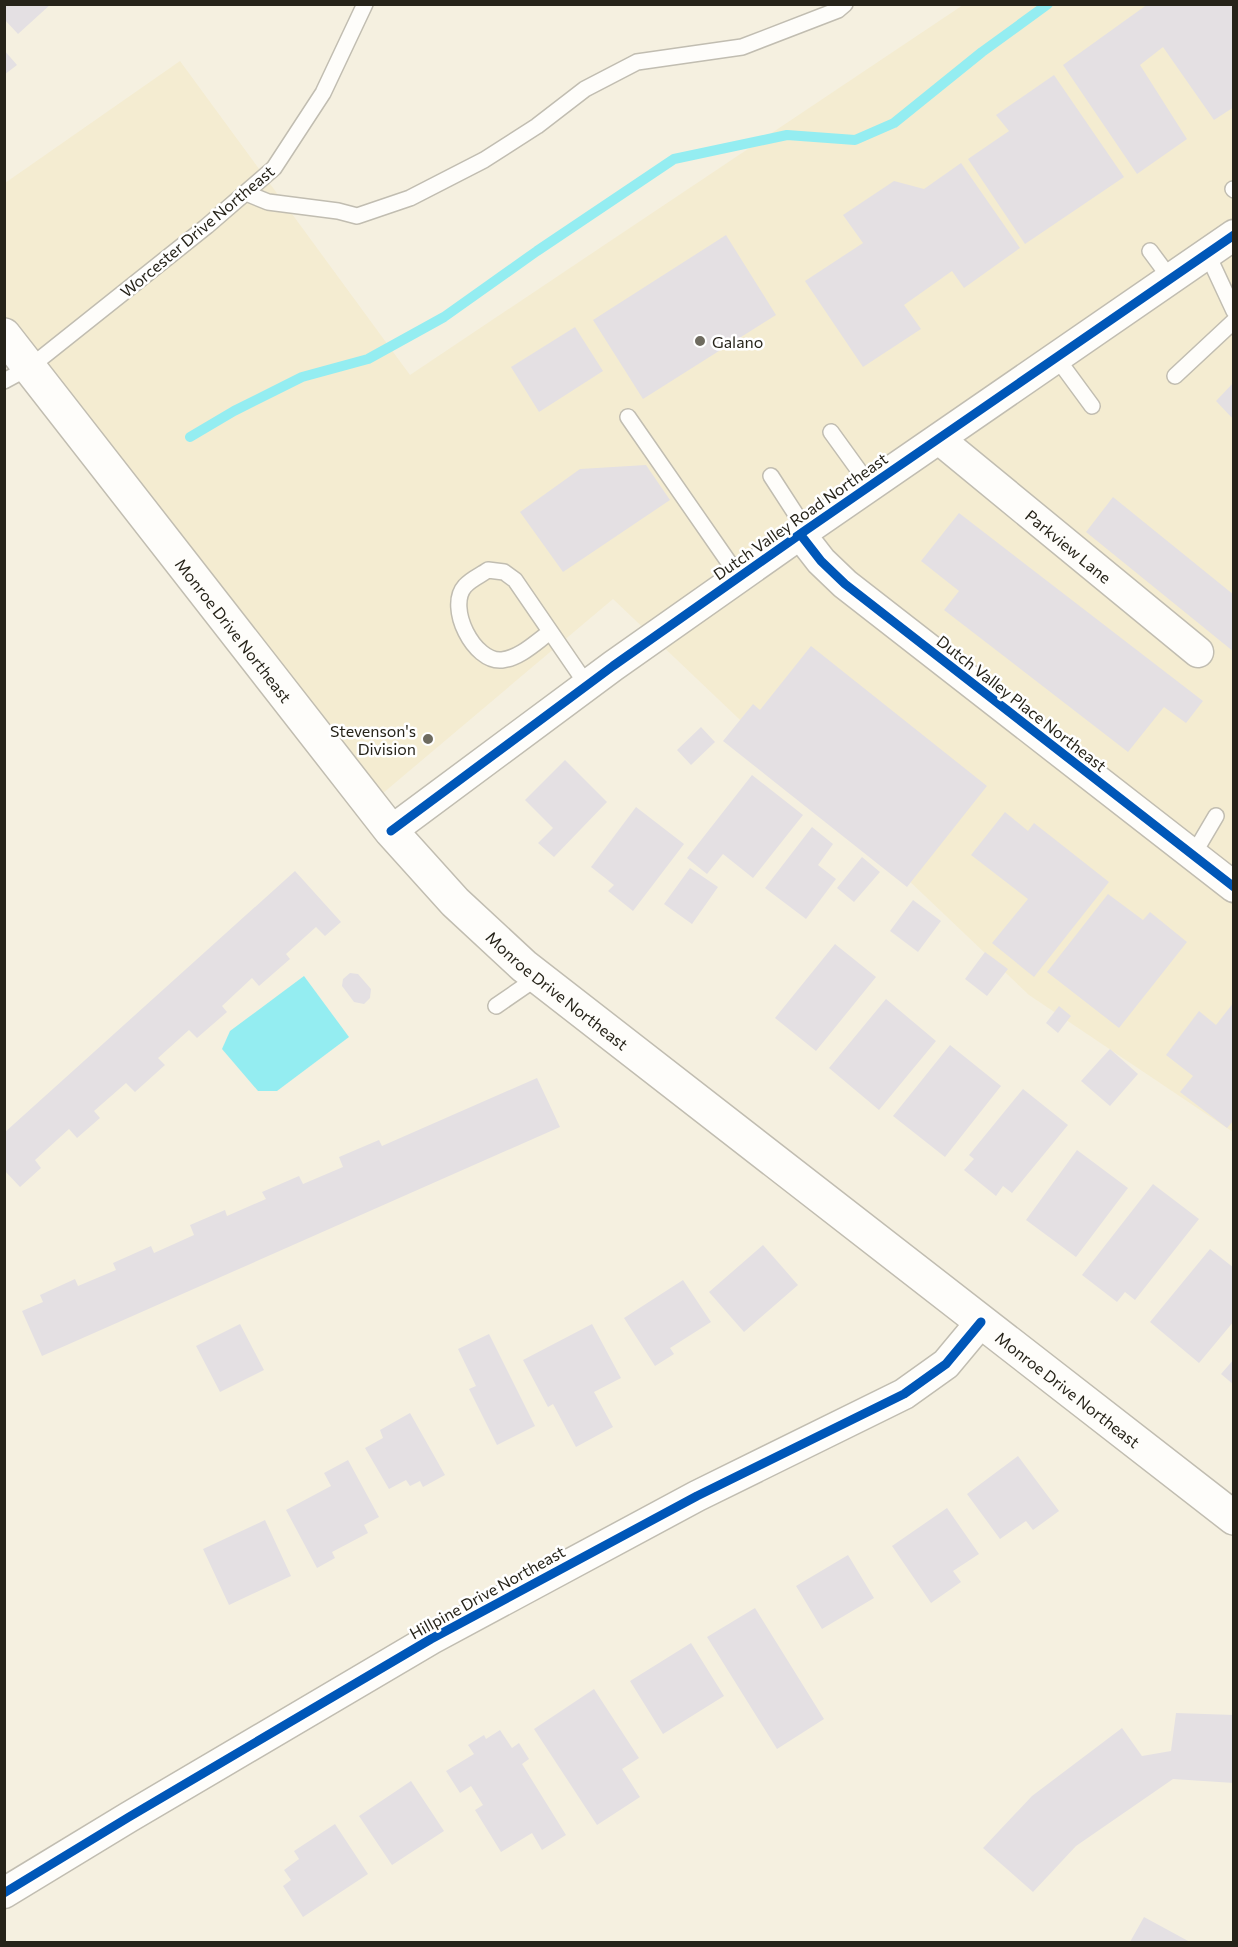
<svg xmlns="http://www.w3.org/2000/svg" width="1238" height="1947" font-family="Commissioner,sans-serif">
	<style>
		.built { fill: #f4ecd1 }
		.water { fill: #94edf1 }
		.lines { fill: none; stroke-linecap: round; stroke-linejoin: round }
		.stream { stroke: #94edf1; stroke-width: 10 }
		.building { fill: #e4e0e3 }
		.service-casing { stroke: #c1bdb1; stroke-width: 18 }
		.minor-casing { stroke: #c1bdb1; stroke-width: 33 }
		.secondary-casing { stroke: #c1bdb1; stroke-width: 36 }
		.service { stroke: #fefdfa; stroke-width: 15 }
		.minor { stroke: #fefdfa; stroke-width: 30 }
		.secondary { stroke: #fefdfa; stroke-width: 33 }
		.cycleway-casing { stroke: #fff; stroke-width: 13 }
		.cycleway { stroke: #0057b8; stroke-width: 9 }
		.poi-dot { fill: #6e6b5f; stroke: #fff; stroke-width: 2 }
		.labels { text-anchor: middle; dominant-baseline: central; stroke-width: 5; stroke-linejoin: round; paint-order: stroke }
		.street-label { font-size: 16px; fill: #262319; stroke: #fff }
		.poi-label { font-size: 16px; fill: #262319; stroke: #fff; text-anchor: start }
	</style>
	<rect width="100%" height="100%" fill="#f5f0e0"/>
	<path class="built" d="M963 5H1233V1132L1029 995 613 599 376 799 5 335V183L180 61 410 375Z"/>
	<path class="water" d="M304 976 349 1037 277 1091H258L222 1049 230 1031Z"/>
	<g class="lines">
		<path class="stream" d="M190 437 234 411 302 377 368 359 444 317 537 251 674 159 787 135 855 140 894 123 982 52 1048 4"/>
	</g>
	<path class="building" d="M8 4H51L18 34 4 19V7Z
		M1148 4H1234V107L1214 120 1163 47 1140 65 1187 139 1137 174 1063 65Z
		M4 50 17 65 4 75Z
		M1054 75 1124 177 1025 244 968 159 1009 131 996 115Z
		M961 163 1020 248 964 288 952 271 904 305 921 329 863 367 805 281 863 243 843 215 894 181 924 189Z
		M726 235 776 315 643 399 593 320Z
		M575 327 603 371 539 412 511 367Z
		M1234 382V420L1216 401Z
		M646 465 670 500 563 572 520 512 580 469Z
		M1113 497 1234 595V652L1086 532Z
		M959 513 1203 701 1186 723 1164 707 1128 752 944 610 959 591 921 561Z
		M811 646 987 786 907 887 723 741 753 704 760 710Z
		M701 727 715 742 691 765 677 750Z
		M565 760 607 802 554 857 538 843 553 828 525 800Z
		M752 775 803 815 753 878 723 854 707 874 687 858Z
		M636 807 684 844 633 911 608 891 614 885 591 867Z
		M1005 812 1028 831 1034 823 1109 882 1034 977 992 943 1028 899 971 855Z
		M812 827 833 844 818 865 836 879 806 919 765 888Z
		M862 857 880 872 854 902 837 888Z
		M690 868 718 887 692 924 664 904Z
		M295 871 341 922 325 936 316 927 286 954 290 959 259 986 252 978 222 1006 227 1012 197 1038 189 1030 158 1058 165 1065 135 1092 126 1083 94 1111 100 1118 77 1138 69 1129 35 1160 41 1168 20 1187 4 1170V1133Z
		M1108 894 1143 920 1150 912 1187 942 1119 1028 1047 972Z
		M913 900 941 921 918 952 890 931Z
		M835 944 876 977 816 1051 775 1018Z
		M985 952 1008 969 987 996 965 979Z
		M350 973 358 974 371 989 370 998 364 1004 354 1002 342 986 343 979Z
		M886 999 936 1041 879 1110 829 1068Z
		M1234 1002V1120L1227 1128 1180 1092 1193 1076 1166 1055 1199 1011 1216 1025Z
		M1059 1006 1071 1016 1058 1033 1046 1023Z
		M950 1045 1001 1086 945 1157 893 1116Z
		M1110 1049 1138 1074 1110 1106 1081 1081Z
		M537 1078 560 1127 42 1356 22 1311 43 1302 40 1295 75 1279 78 1286 116 1270 113 1263 151 1246 154 1253 194 1235 190 1225 225 1210 227 1216 266 1199 262 1192 299 1176 303 1184 343 1167 339 1157 379 1140 382 1146Z
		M1023 1089 1068 1125 1012 1193 1003 1186 996 1196 964 1170 974 1159 969 1155Z
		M1077 1150 1128 1188 1076 1257 1026 1220Z
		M1153 1184 1199 1219 1135 1300 1125 1292 1117 1302 1082 1275Z
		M763 1245 798 1285 744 1332 709 1292Z
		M1210 1249 1234 1268V1321L1199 1363 1150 1322Z
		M683 1280 711 1322 670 1348 674 1354 655 1366 624 1318Z
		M240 1324 264 1370 220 1392 196 1346Z
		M592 1324 621 1378 594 1392 613 1427 576 1447 553 1404 548 1407 523 1360Z
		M489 1334 535 1426 497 1445 469 1389 476 1386 458 1349Z
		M1234 1359V1385L1221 1374Z
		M410 1413 445 1475 423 1487 420 1481 410 1486 406 1480 389 1489 365 1448 383 1438 380 1430Z
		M1018 1456 1059 1511 1033 1530 1026 1521 1000 1539 967 1494Z
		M348 1460 379 1517 364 1525 368 1533 332 1552 335 1558 317 1568 286 1510 331 1486 324 1473Z
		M947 1508 979 1554 953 1571 961 1582 931 1603 892 1546Z
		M265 1520 291 1576 229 1605 203 1549Z
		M848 1555 874 1598 822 1629 796 1586Z
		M755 1608 824 1719 777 1749 707 1637Z
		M691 1643 724 1696 663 1734 630 1681Z
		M594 1689 639 1758 622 1769 640 1797 597 1825 534 1729Z
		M1176 1713 1234 1715V1783L1173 1779 1076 1846 1033 1892 983 1848 1032 1796 1122 1728 1142 1756 1171 1751Z
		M500 1730 512 1748 519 1743 529 1759 522 1764 566 1835 542 1850 532 1833 501 1852 475 1810 483 1805 471 1786 460 1793 446 1771 474 1754 468 1745 484 1735 486 1739Z
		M411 1781 444 1831 392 1865 359 1816Z
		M335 1824 368 1874 303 1917 283 1886 291 1880 284 1870 299 1859 294 1851Z
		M1144 1917 1190 1942H1130Z"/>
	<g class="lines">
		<g class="service-casing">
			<path id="service" d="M1233 189 1234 190
				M246 193 268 202 338 211 357 216 410 198 484 160 537 126 585 89 637 62 742 47 838 10 845 4
				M1150 251 1170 278
				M1207 253 1234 311
				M1056 357 1092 406
				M1175 376 1234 321
				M4 381 30 367 207 226 274 168 323 93 365 4
				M628 417 739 577
				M831 432 870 486
				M771 476 806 530
				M550 632C536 642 520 658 502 660 474 663 446 607 465 586 471 579 481 575 488 570L504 572 515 580 587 685
				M1193 855 1216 816
				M496 1006 538 977"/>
		</g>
		<g class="minor-casing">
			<g id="minor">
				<path id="s1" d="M939 439 1198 652"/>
				<path d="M800 534 821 561 845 584 1234 887"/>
				<path d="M391 831 613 666 806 530 1234 235"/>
				<path d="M4 1893 129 1817 431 1639 697 1496 904 1394 946 1364 981 1322"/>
			</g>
		</g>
		<g class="secondary-casing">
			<g id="secondary">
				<path id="s2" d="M4 335 391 831 455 902 524 966 1234 1518"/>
			</g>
		</g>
		<use href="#service" class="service"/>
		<use href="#minor" class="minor"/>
		<use href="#secondary" class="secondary"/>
		<g class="cycleway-casing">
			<path id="cycleway" d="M800 534 821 561 845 584 1234 887
				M391 831 613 666 806 530 1234 235
				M4 1893 129 1817 431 1639 697 1496 904 1394 946 1364 981 1322"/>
		</g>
		<use href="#cycleway" class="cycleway"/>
	</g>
	<g class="poi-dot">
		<circle cx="700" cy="341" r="6"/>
		<circle cx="428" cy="739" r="6"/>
	</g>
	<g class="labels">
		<g class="street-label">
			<text transform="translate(197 231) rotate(-40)">Worcester Drive Northeast</text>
			<text transform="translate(800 516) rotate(-35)">Dutch Valley Road Northeast</text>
			<text stroke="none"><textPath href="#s1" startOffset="168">Parkview Lane</textPath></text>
			<text stroke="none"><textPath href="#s2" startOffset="374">Monroe Drive Northeast</textPath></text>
			<text transform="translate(1022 703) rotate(38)">Dutch Valley Place Northeast</text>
			<text stroke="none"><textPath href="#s2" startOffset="860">Monroe Drive Northeast</textPath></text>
			<text stroke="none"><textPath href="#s2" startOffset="1508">Monroe Drive Northeast</textPath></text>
			<text transform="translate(487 1592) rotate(-29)">Hillpine Drive Northeast</text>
		</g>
		<g class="poi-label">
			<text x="712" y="341">Galano</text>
			<text x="416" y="730" text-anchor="end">Stevenson's<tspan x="416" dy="18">Division</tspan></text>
		</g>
	</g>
	<rect width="1238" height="1947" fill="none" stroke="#262319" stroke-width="12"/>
</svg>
